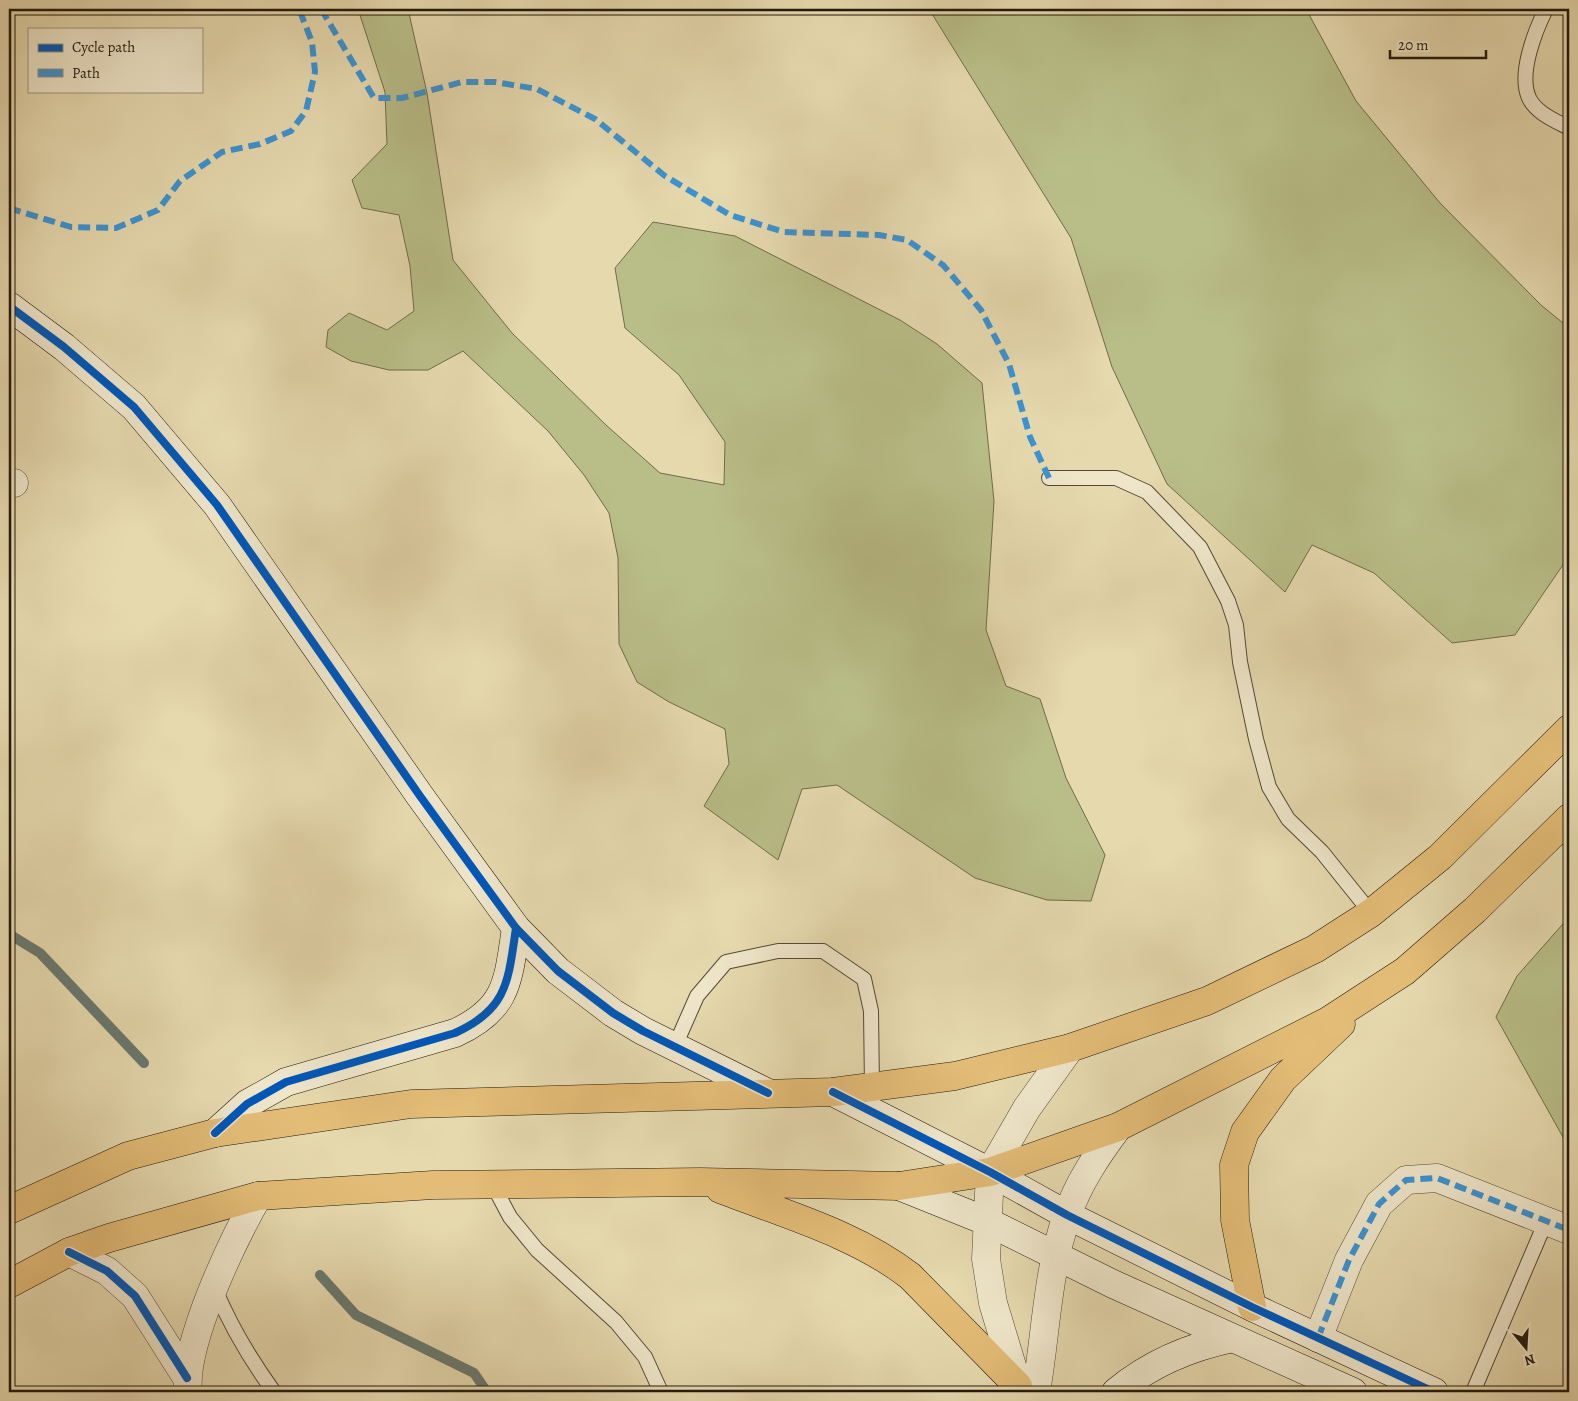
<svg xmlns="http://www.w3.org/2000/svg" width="1578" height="1401" font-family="Alegreya,serif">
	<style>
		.green { fill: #b9be88; stroke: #6e6c4b }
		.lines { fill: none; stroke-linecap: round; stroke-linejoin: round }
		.stream { stroke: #697970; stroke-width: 10 }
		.lane-casing { stroke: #534936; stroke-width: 16 }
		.street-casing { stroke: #534936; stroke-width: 29 }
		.secondary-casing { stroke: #22190e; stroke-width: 29 }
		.highway-casing { stroke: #22190e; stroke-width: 29 }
		.lane { stroke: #efe6ca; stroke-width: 14 }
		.street { stroke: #efe6ca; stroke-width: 28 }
		.secondary { stroke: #efe6ca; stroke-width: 28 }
		.highway { stroke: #e3bc77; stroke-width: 28 }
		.quiet { stroke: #3b93d2; stroke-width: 6; stroke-dasharray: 12 6; stroke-linecap: butt }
		.cycleway-casing { stroke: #efe6ca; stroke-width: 11 }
		.cycleway { stroke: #0057b8; stroke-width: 8 }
	</style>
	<rect width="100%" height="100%" fill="#e6d9ae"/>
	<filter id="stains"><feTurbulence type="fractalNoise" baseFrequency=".004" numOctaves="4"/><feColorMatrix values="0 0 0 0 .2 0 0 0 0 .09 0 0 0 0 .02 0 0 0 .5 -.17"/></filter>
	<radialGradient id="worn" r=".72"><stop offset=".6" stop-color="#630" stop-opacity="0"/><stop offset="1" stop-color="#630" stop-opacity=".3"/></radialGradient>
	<path class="green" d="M358 9H408L427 93 453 260 512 333 606 425 660 473 724 485 725 442 679 375 625 328 615 268 653 222 735 236 900 320 937 344 982 383 994 501 986 630 1006 686 1040 699 1066 778 1105 855 1091 901 1047 900 975 878 837 785 802 789 778 860 704 806 729 764 725 729 669 702 637 682 619 644 618 558 609 513 584 475 548 431 463 351 428 370H389L351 361 326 347 328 330 349 313 387 330 414 311 410 266 399 215 362 208 352 180 387 144 385 92Z
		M929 9H1306L1356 101 1440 203 1541 305 1569 328V556L1515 635 1452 643 1374 573 1312 545 1285 592 1167 484 1112 367 1071 238Z
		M1569 917V1148L1496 1017 1517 976Z"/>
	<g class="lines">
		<path class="stream" d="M9 934 40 953 144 1063
			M320 1275 356 1315 474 1373 487 1392"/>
		<g class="lane-casing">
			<path id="lane" d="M1546 9C1535 31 1518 74 1529 98 1536 113 1556 121 1569 128
				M1049 478H1116L1147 492 1200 547 1228 601 1236 625 1240 662 1256 739 1269 787 1288 819 1322 852 1371 913
				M675 1046 697 996 726 962 778 951H823L864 979 871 1011 872 1088
				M493 1185 510 1217 537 1250 616 1322 645 1357 661 1392
				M215 1289C231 1327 250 1359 274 1392
				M1473 1392 1546 1221"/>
		</g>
		<g class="street-casing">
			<path id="street" d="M9 483H14
				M69 1252 107 1271 135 1296 187 1378
				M1318 1338 1349 1260 1379 1204 1406 1180 1437 1178 1569 1230
				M188 1392C183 1343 233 1240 258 1196
				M1022 1392 1018 1386 993 1303 986 1259 990 1172 1027 1108 1070 1048
				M1036 1392C1046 1334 1047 1272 1067 1216 1078 1183 1098 1154 1118 1127"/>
		</g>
		<g class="secondary-casing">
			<path id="secondary" d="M9 306 64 347 134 407 217 505 420 796 516 928 558 971 613 1013 643 1031 768 1093
				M833 1092 990 1172 1067 1215 1252 1307 1434 1392
				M215 1133 247 1104 286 1082 455 1033C508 1009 508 981 516 928
				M899 1186 986 1221 1113 1284 1353 1392
				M1116 1392C1151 1363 1189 1347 1233 1338"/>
		</g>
		<g class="highway-casing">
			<path id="highway" d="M720 1189C784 1214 856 1234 910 1276L1018 1386
				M9 1210 128 1156 215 1133 411 1104 833 1092 955 1076 1070 1048 1207 1001 1315 949 1371 913 1440 857 1569 729
				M9 1284 69 1252 109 1238 258 1196 433 1185 700 1182 899 1186 990 1172 1118 1127 1328 1021 1405 971 1475 910 1569 818
				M1252 1307 1235 1220 1234 1165 1245 1132 1283 1079 1341 1024"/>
		</g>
		<use href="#lane" class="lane"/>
		<use href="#street" class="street"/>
		<use href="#secondary" class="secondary"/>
		<use href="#highway" class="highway"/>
		<path class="quiet" d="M321 9 374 98H402L462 82H495L537 89 595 119 665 176 730 215 784 232 879 235 907 240 943 265 981 310 1009 364 1030 437 1049 478
			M9 208 71 227 116 228 158 210 180 181 222 152 260 144 291 131 306 111 315 72 312 42 299 9
			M9 483H14
			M1318 1338 1349 1260 1379 1204 1406 1180 1437 1178 1569 1230"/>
		<g class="cycleway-casing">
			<path id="cycleway" d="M9 306 64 347 134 407 217 505 420 796 516 928 558 971 613 1013 643 1031 768 1093
				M833 1092 990 1172 1067 1215 1252 1307 1434 1392
				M215 1133 247 1104 286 1082 455 1033C508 1009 508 981 516 928
				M69 1252 107 1271 135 1296 187 1378"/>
		</g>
		<use href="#cycleway" class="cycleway"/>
	</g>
	<rect width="1578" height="1401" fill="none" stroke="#e6d9ae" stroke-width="30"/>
	<rect x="10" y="10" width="1558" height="1381" fill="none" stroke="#22190e" stroke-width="2.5"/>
	<rect x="15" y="15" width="1548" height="1371" fill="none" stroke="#22190e"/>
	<rect x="28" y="28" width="175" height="65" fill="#efe6ca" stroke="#9d947f"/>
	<rect x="38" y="44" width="25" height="8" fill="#0057b8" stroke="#9d947f"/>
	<text x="72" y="52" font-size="15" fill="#22190e">Cycle path</text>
	<rect x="38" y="69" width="25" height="8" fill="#3b93d2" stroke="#9d947f"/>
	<text x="72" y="78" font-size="15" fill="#22190e">Path</text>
	<g transform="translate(1526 1348) rotate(162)" stroke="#efe6ca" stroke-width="4" paint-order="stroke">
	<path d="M0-4L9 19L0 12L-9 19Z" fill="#22190e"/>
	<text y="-8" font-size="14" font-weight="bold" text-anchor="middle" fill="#22190e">N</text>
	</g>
	<path d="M1390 50v8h96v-8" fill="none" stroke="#22190e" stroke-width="2.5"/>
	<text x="1398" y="50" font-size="15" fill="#22190e" stroke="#efe6ca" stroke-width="4" paint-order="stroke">20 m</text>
	<rect width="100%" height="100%" filter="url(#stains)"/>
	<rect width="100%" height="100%" fill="url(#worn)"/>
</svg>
